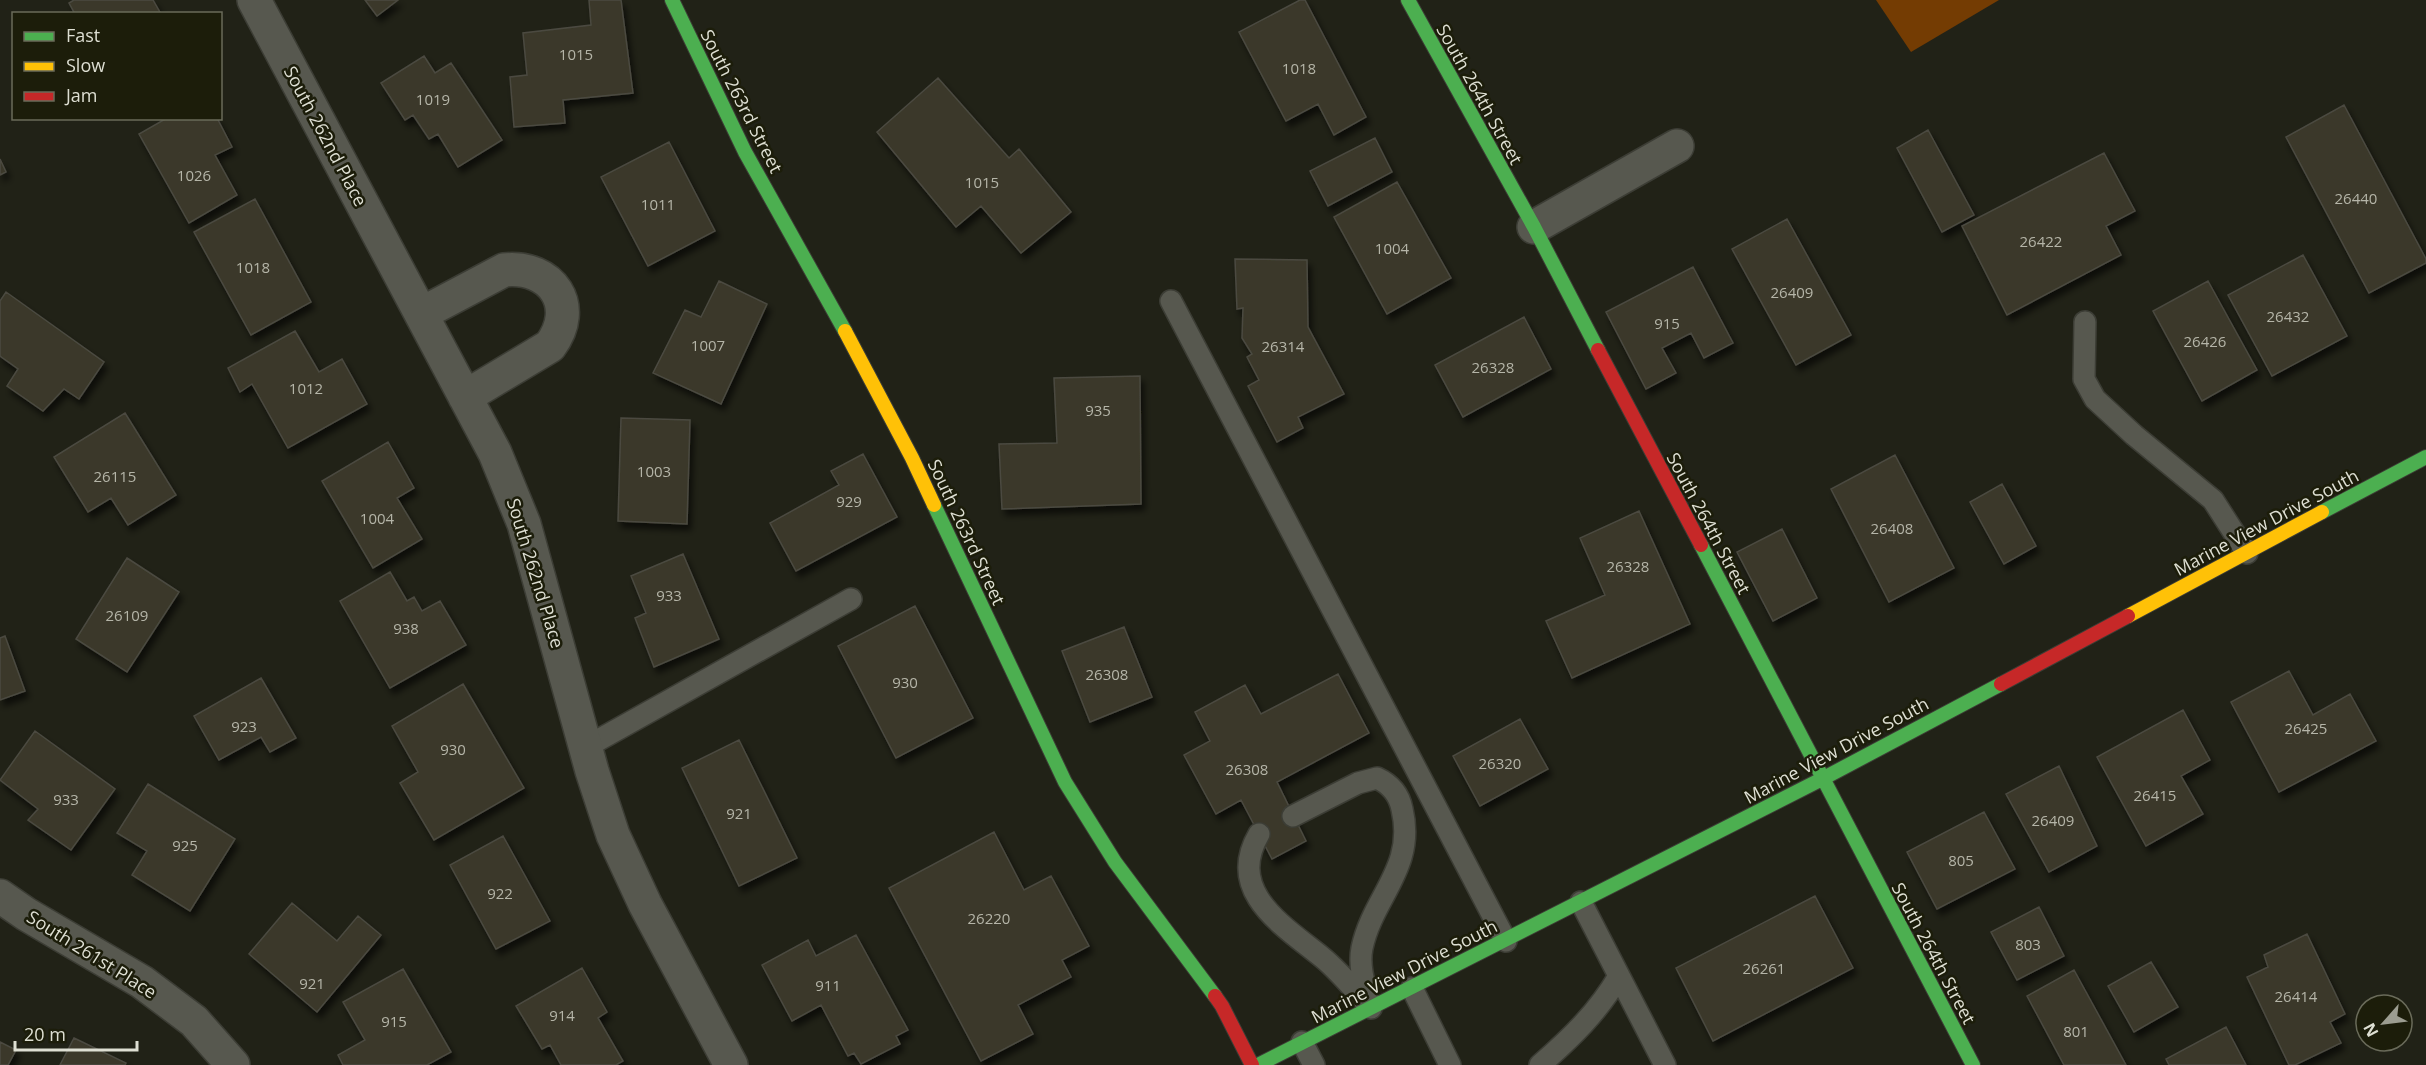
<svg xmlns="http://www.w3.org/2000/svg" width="2426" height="1065" font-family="'Open Sans',sans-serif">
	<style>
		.forest { fill: #743c03 }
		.building { fill: #3a3829; stroke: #4b4a41; stroke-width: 1.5; filter: url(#shadow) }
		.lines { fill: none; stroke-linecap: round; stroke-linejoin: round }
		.lane-casing { stroke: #3c3d35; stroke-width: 24 }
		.street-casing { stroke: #3c3d35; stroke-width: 36 }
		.fast-casing { stroke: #3c3d35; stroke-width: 16 }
		.slow-casing { stroke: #3c3d35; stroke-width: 16 }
		.jam-casing { stroke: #3c3d35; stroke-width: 16 }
		.lane { stroke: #57584f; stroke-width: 21 }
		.street { stroke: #57584f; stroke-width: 33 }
		.fast { stroke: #4caf50; stroke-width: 14 }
		.slow { stroke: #ffc107; stroke-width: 14 }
		.jam { stroke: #c62828; stroke-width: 14 }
		.labels { text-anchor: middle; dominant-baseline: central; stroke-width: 5; stroke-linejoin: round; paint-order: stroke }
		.number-label { font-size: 15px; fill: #b5b5a8 }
		.street-label { font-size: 18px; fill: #dedfd3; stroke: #1c1d0a }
	</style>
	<defs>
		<filter id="shadow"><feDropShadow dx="3.5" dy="6" stdDeviation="3" flood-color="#0009"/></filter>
	</defs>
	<rect width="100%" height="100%" fill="#212217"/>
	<path class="forest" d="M1876 0H1999L1911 52Z"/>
	<path class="building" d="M74 0H153L161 14H75L69 3Z
		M365 0H398L377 16Z
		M589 0H621L633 93 563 100 565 123 514 127 510 77 527 75 523 33 591 25Z
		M1300 0H1305L1366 117 1334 135 1318 104 1286 121 1239 32Z
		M424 56 435 73 451 63 502 140 458 167 438 134 429 139 413 115 405 120 381 83Z
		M938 78 1009 158 1019 149 1071 212 1021 253 981 206 956 227 877 132Z
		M2344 105 2426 259V263L2369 293 2286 137Z
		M167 118H217L232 147 215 155 237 195 189 223 139 134Z
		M1928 130 1974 215 1942 232 1897 148Z
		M1375 138 1392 172 1328 206 1310 171Z
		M669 142 715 231 648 266 601 177Z
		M2104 153 2135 211 2106 226 2121 255 2007 315 1962 226Z
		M0 159 6 172 0 175Z
		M1397 182 1451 278 1387 314 1334 217Z
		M255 199 311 302 251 335 194 232Z
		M1787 219 1851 335 1796 365 1732 249Z
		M2303 255 2347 336 2272 376 2228 295Z
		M1235 259 1307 260 1308 327 1344 394 1298 417 1303 428 1277 442 1248 386 1259 380 1247 357 1252 354 1242 338 1243 308 1237 309Z
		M1693 267 1733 343 1704 358 1691 333 1662 348 1676 373 1646 389 1606 312Z
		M719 281 767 304 721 404 653 373 685 310 701 317Z
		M2208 281 2257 370 2202 401 2153 311Z
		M6 292 104 362 79 399 64 389 43 411 7 386 18 369 0 356V301Z
		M1524 317 1551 369 1463 417 1435 365Z
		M295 331 319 372 342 359 367 404 288 448 252 384 240 392 228 368Z
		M1140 376 1141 504 1002 509 999 444 1057 443 1054 378Z
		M125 413 176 495 128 525 111 498 88 512 54 457Z
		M621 418 690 420 687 524 618 521Z
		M388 442 414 488 397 498 422 539 373 568 322 481Z
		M863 454 897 517 796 571 770 523 839 485 831 471Z
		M1895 455 1954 568 1889 602 1831 489Z
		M2002 484 2036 546 2004 564 1970 502Z
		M1639 511 1690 624 1572 678 1546 621 1605 595 1580 538Z
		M1782 529 1817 598 1773 621 1737 552Z
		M683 554 719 639 654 667 635 618 646 613 631 576Z
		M127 558 179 592 127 672 76 639Z
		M390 572 407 601 414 597 422 611 440 601 466 645 390 688 340 601Z
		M915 606 973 718 896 758 838 646Z
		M1124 627 1152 697 1090 722 1062 651Z
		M5 636 25 691 0 700V638Z
		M2289 671 2313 715 2350 694 2376 741 2279 792 2231 702Z
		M1338 674 1369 733 1277 782 1306 841 1272 859 1241 800 1216 814 1184 755 1210 741 1195 712 1245 685 1261 714Z
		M261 678 296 738 270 752 261 737 219 760 194 716Z
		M463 684 524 788 434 840 400 783 418 772 392 726Z
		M2183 710 2210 760 2181 776 2203 814 2146 846 2097 757Z
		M1520 719 1548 769 1480 806 1453 756Z
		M35 731 115 789 71 850 28 820 38 809 0 780Z
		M739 740 797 858 739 886 682 768Z
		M2059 766 2097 846 2049 872 2006 794Z
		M148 784 235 839 190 911 132 875 147 851 117 833Z
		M1984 812 2015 869 1937 909 1907 852Z
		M994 832 1024 890 1051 876 1089 946 1062 960 1071 977 1018 1005 1033 1034 981 1061 889 888Z
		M503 836 550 921 496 949 450 865Z
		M1815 896 1853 968 1713 1041 1676 968Z
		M292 903 337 941 358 916 381 935 317 1012 249 954Z
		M2039 907 2064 956 2017 980 1991 932Z
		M2307 934 2345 1014 2330 1022 2341 1043 2295 1065H2289L2247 977 2268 967 2264 955Z
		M856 935 908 1030 896 1036 900 1044 861 1064 854 1053 848 1056 821 1005 792 1021 762 965 808 940 816 956Z
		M2151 962 2178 1007 2134 1032 2108 986Z
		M582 968 607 1012 598 1018 623 1061 616 1065H561L550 1045 542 1049 516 1006Z
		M403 969 451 1052 427 1065H343L338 1055 365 1040 343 1002Z
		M2074 970 2126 1065H2064L2027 996Z
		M2226 1027 2246 1065H2169L2166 1059Z
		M74 1038 126 1063 125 1065H60Z
		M0 1042 16 1050 8 1065H0Z"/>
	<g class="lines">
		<g class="lane-casing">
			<path id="lane" d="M1171 301 1506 941
				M2085 322 2084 379 2095 399 2134 435 2213 500 2247 553
				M586 747 851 599
				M1259 834C1225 892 1284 926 1323 958 1340 972 1355 991 1371 1008 1366 989 1358 968 1362 948 1373 896 1416 868 1402 809 1399 794 1390 784 1377 778L1358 783 1293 816
				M1581 902 1665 1065
				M1412 988 1450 1065
				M1302 1042 1314 1065
				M1540 1065C1571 1038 1598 1012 1619 976"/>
		</g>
		<g class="street-casing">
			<path id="street" d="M254 0 495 453 524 524 592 771 613 835 645 904 731 1065
				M1534 227 1677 146
				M421 314 504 270C552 265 580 306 550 346L465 397
				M0 896 26 914 142 982 194 1021 233 1065"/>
		</g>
		<g class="fast-casing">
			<path id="fast" d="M672 0 745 152 845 331
				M1408 0 1534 227 1598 350
				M934 505 1065 782 1115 862 1215 996
				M2322 512 2426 457
				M1701 545 1973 1065
				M1258 1065 1822 779 2001 684"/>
		</g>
		<g class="slow-casing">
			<path id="slow" d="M845 331 912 458 934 505
				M2128 616 2322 512"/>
		</g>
		<g class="jam-casing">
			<path id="jam" d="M1598 350 1701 545
				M2001 684 2128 616
				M1215 996 1222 1006 1252 1065"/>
		</g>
		<use href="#lane" class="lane"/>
		<use href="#street" class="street"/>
		<use href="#fast" class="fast"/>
		<use href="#slow" class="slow"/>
		<use href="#jam" class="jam"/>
	</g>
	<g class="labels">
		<g class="number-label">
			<text x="576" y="54">1015</text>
			<text x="1299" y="68">1018</text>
			<text x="433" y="99">1019</text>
			<text x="194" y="175">1026</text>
			<text x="982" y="182">1015</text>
			<text x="2356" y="198">26440</text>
			<text x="658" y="204">1011</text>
			<text x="2041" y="241">26422</text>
			<text x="1392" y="248">1004</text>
			<text x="253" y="267">1018</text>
			<text x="1792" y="292">26409</text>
			<text x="2288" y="316">26432</text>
			<text x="1667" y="323">915</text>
			<text x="2205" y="341">26426</text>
			<text x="708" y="345">1007</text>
			<text x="1283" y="346">26314</text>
			<text x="1493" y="367">26328</text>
			<text x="306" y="388">1012</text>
			<text x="1098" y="410">935</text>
			<text x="654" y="471">1003</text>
			<text x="115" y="476">26115</text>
			<text x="849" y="501">929</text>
			<text x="377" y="518">1004</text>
			<text x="1892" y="528">26408</text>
			<text x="1628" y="566">26328</text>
			<text x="669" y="595">933</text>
			<text x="127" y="615">26109</text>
			<text x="406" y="628">938</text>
			<text x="1107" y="674">26308</text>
			<text x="905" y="682">930</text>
			<text x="244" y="726">923</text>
			<text x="2306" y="728">26425</text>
			<text x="453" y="749">930</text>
			<text x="1500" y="763">26320</text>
			<text x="1247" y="769">26308</text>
			<text x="2155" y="795">26415</text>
			<text x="66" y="799">933</text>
			<text x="739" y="813">921</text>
			<text x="2053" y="820">26409</text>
			<text x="185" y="845">925</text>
			<text x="1961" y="860">805</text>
			<text x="500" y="893">922</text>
			<text x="989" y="918">26220</text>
			<text x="2028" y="944">803</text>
			<text x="1764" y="968">26261</text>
			<text x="312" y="983">921</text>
			<text x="828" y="985">911</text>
			<text x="2296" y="996">26414</text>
			<text x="562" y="1015">914</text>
			<text x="394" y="1021">915</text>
			<text x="2076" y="1031">801</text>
		</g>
		<g class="street-label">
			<text transform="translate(1480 94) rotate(61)">South 264th Street</text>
			<text transform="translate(742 101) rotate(63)">South 263rd Street</text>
			<text transform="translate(326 136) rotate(62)">South 262nd Place</text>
			<text transform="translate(2266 522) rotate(-28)">Marine View Drive South</text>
			<text transform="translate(1709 523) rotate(62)">South 264th Street</text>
			<text transform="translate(967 532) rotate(65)">South 263rd Street</text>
			<text transform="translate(536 573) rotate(73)">South 262nd Place</text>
			<text transform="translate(1836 750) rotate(-28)">Marine View Drive South</text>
			<text transform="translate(1934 953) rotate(62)">South 264th Street</text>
			<text transform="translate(92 954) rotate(32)">South 261st Place</text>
			<text transform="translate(1404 971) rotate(-27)">Marine View Drive South</text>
		</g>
	</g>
	<rect x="12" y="12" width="210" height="108" fill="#1c1d0a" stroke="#6a6b5a" stroke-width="1.5"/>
	<rect x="24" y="32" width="30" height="9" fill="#4caf50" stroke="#6a6b5a" stroke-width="1.5"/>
	<text x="66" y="42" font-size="18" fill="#dedfd3">Fast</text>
	<rect x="24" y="62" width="30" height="9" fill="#ffc107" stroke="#6a6b5a" stroke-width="1.5"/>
	<text x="66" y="72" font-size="18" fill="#dedfd3">Slow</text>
	<rect x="24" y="92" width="30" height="9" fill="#c62828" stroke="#6a6b5a" stroke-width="1.5"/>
	<text x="66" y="102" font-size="18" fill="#dedfd3">Jam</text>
	<g transform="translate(2384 1023) rotate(242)"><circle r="28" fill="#1c1d0a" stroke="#6a6b5a" stroke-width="1.5"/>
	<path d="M0-4.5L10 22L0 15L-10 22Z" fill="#9c9d91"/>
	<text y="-9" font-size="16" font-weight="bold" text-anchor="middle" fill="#dedfd3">N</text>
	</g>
	<path d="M15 1041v9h122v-9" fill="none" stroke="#dedfd3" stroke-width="3"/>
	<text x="24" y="1041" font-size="18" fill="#dedfd3" stroke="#1c1d0a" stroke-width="4.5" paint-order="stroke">20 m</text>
</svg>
